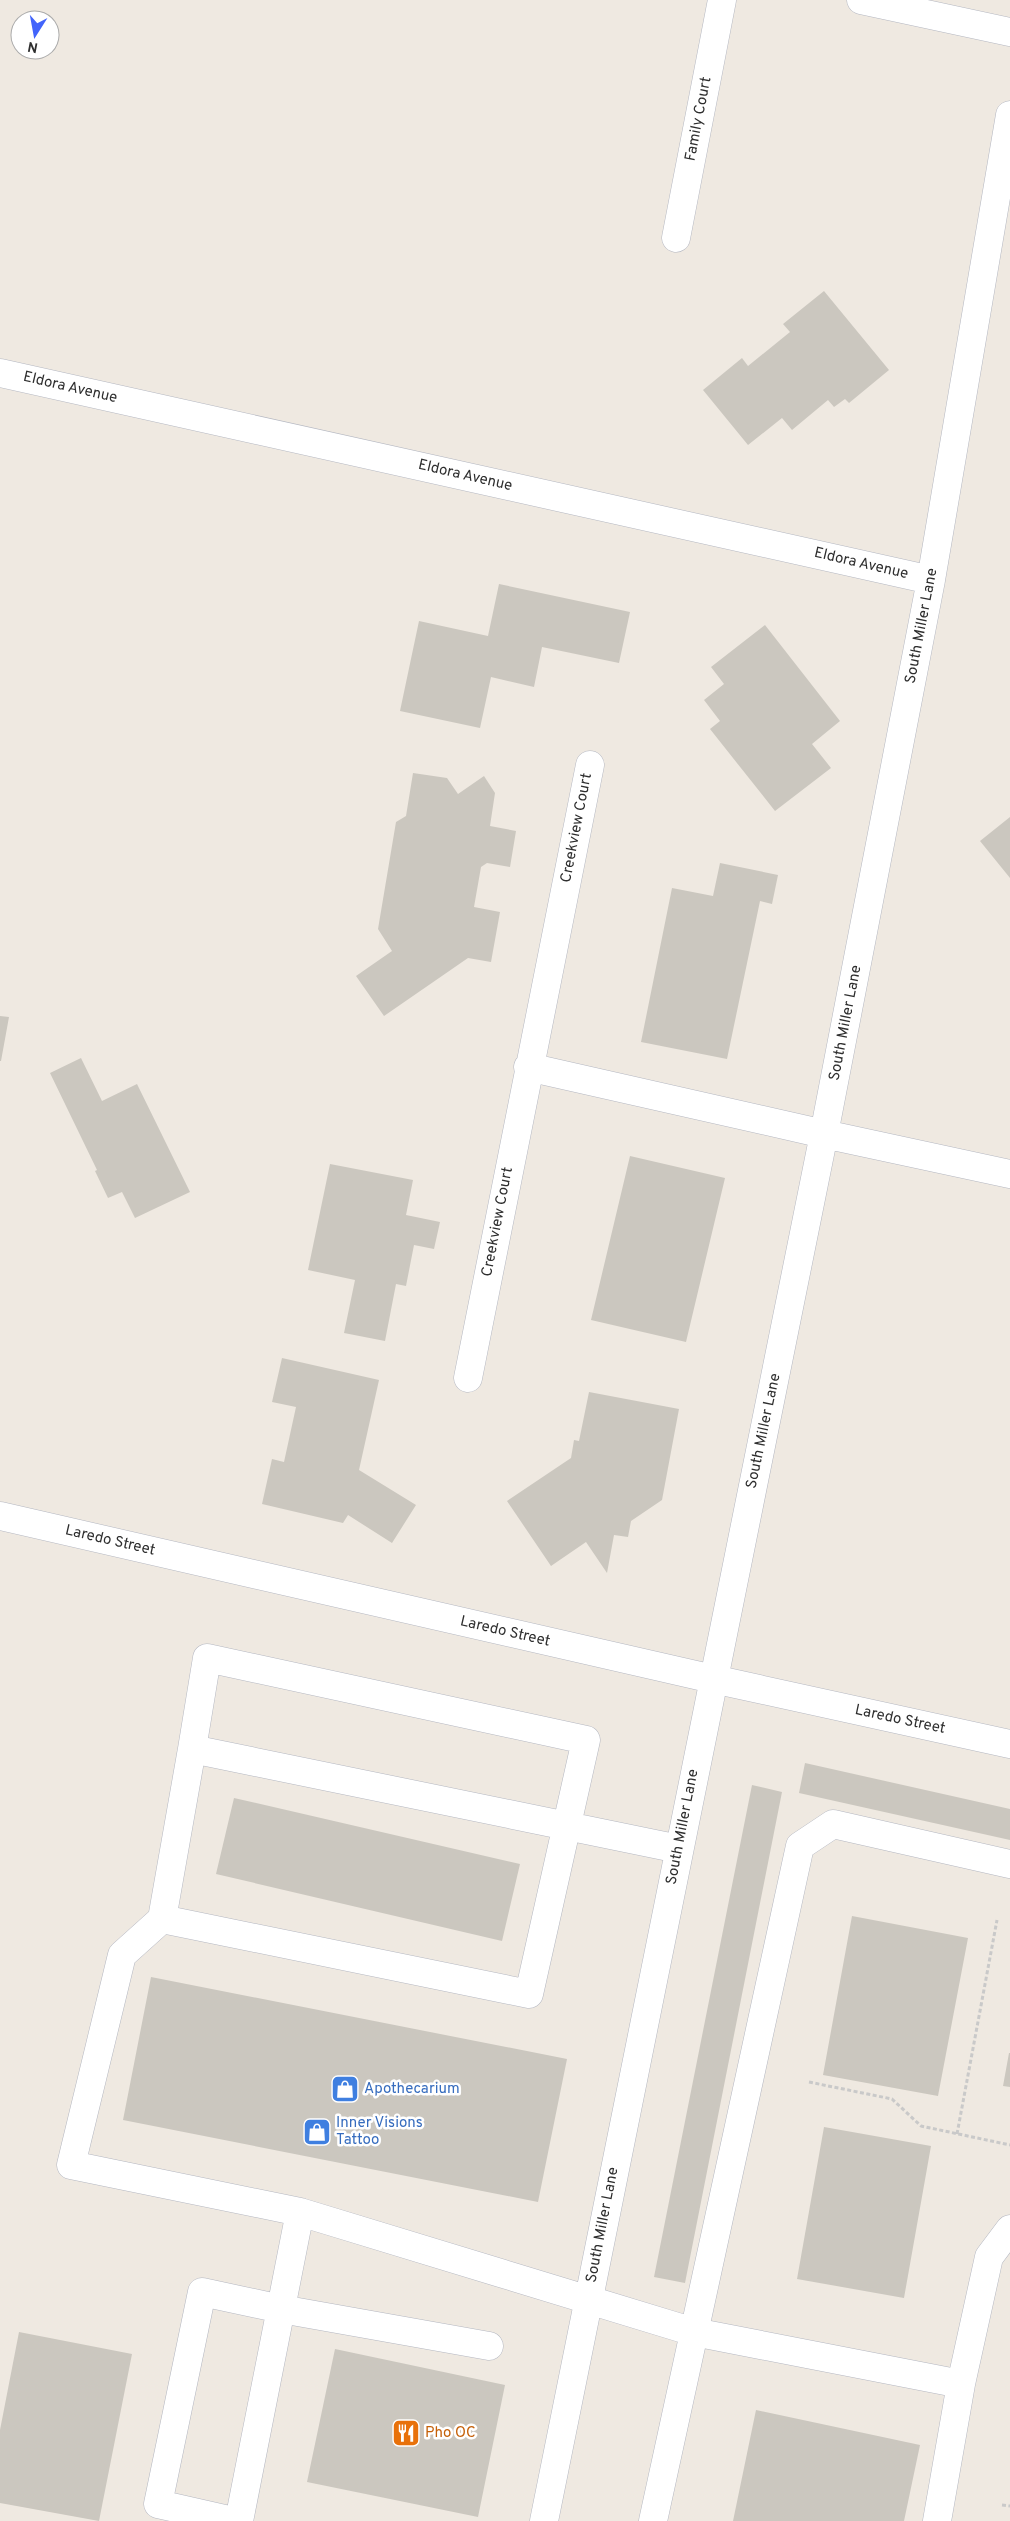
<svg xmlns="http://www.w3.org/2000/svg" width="1010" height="2521" font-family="Overpass,sans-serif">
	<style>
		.building { fill: #cbc7bf }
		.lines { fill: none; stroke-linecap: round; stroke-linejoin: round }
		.minor-casing { stroke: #b4b7c1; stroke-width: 29 }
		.path { stroke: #c9c9c9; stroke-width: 3; stroke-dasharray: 4 2.5; stroke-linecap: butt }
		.minor { stroke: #fff; stroke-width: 28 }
		.labels { text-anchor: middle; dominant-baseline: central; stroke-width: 5; stroke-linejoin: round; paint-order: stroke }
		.street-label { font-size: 15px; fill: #2e2e2e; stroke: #fff }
		.shop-label { font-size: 15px; fill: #366cbe; stroke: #fff; text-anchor: start }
		.food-label { font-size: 15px; fill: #c56008; stroke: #fff; text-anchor: start }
	</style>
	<rect width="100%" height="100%" fill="#efe9e1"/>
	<path class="building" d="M824 291 889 370 849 403 845 399 834 407 828 400 792 430 782 418 748 445 703 390 742 358 748 366 790 332 783 324Z
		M499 584 630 612 619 663 542 647 534 687 491 677 480 728 400 711 419 621 488 636Z
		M765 625 840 721 812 744 831 768 775 811 710 729 720 721 704 700 724 684 711 667Z
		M413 773 447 778 458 794 484 776 495 793 490 826 516 831 510 867 487 863 481 867 474 907 500 912 491 962 468 958 384 1016 356 976 392 951 378 929 396 822 406 816Z
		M1010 817V878L980 841Z
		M720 863 778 875 772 904 760 901 727 1059 641 1042 672 888 713 896Z
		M0 1016 9 1017 1 1061H0Z
		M81 1058 102 1101 137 1084 190 1192 135 1218 122 1192 108 1198 95 1171 97 1170 50 1073Z
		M630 1156 725 1178 686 1342 591 1320Z
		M330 1164 413 1180 406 1215 440 1222 434 1249 414 1245 406 1286 396 1284 385 1341 344 1333 355 1280 308 1270Z
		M282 1358 379 1380 359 1470 416 1505 392 1543 348 1515 343 1523 262 1504 272 1459 284 1462 296 1407 272 1402Z
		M589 1392 679 1409 662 1500 631 1521 628 1537 614 1535 607 1573 586 1542 551 1566 507 1501 571 1458 574 1440 579 1441Z
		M805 1763 1010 1809V1840L799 1793Z
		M752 1785 782 1792 685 2283 654 2277Z
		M234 1798 520 1864 502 1941 216 1874Z
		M852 1916 968 1938 938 2096 823 2075Z
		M151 1977 567 2059 538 2202 123 2120Z
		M1009 2053H1010V2087L1003 2086Z
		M824 2127 931 2146 904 2298 797 2279Z
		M19 2332 132 2354 99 2521 0 2503V2430Z
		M335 2349 505 2385 478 2517 307 2482Z
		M756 2410 920 2445 904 2521H733Z"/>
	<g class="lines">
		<g class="minor-casing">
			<path id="minor" d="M861 0 1010 32
				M676 238 722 0
				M0 373 931 580
				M528 1067 824 1134 1010 1174
				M468 1378 590 765
				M0 1516 713 1679 1010 1744
				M162 1919 529 1994 586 1740 207 1658 192 1749
				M300 2212 71 2165 122 1955 162 1919 192 1749 679 1849
				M233 2521 158 2504 202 2292 281 2309 489 2346
				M239 2521 300 2212 694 2332 961 2384
				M544 2521 824 1134 931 580 1010 115
				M653 2521 800 1846 833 1824 1010 1864
				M937 2521 961 2384 989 2257 1010 2229"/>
		</g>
		<path class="path" d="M809 2082 892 2099 921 2126 1010 2145
			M957 2134 997 1920
			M1002 2505 1010 2506"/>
		<use href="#minor" class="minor"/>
	</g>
	<defs>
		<g id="shop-square" transform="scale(1.4375)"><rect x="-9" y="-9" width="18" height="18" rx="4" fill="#3f7fe0" stroke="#fff"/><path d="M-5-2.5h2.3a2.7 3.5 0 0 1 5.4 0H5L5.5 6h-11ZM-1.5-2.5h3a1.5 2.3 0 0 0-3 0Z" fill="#fff"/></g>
		<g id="restaurant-square" transform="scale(1.4375)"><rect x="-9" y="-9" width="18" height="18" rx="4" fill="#e8710a" stroke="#fff"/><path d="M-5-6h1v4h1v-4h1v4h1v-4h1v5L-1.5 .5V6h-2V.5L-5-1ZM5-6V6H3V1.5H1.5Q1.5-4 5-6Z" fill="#fff"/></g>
	</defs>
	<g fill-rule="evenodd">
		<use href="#shop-square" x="345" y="2089"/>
		<use href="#shop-square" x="317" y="2132"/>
		<use href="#restaurant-square" x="406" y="2433"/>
	</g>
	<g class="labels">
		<g class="street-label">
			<text transform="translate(699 119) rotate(-79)">Family Court</text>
			<text transform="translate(70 388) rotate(13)">Eldora Avenue</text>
			<text transform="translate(465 476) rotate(13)">Eldora Avenue</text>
			<text transform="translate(861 564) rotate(13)">Eldora Avenue</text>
			<text transform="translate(922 626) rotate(-79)">South Miller Lane</text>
			<text transform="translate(577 828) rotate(-79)">Creekview Court</text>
			<text transform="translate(846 1023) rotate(-79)">South Miller Lane</text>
			<text transform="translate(498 1222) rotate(-79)">Creekview Court</text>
			<text transform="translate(764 1431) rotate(-78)">South Miller Lane</text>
			<text transform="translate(110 1541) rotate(13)">Laredo Street</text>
			<text transform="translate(505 1632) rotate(13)">Laredo Street</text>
			<text transform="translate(900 1720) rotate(12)">Laredo Street</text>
			<text transform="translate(683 1827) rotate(-79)">South Miller Lane</text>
			<text transform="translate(603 2225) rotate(-79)">South Miller Lane</text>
		</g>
		<g class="shop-label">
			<text x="364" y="2089">Apothecarium</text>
			<text x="336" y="2123">Inner Visions<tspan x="336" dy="17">Tattoo</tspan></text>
		</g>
		<g class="food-label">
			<text x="425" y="2433">Pho OC</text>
		</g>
	</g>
	<g transform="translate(35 35) rotate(191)"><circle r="24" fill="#ffffff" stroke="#ababab"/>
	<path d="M0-4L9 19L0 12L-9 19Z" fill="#4264fb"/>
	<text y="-8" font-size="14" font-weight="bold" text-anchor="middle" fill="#2e2e2e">N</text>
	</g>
</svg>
